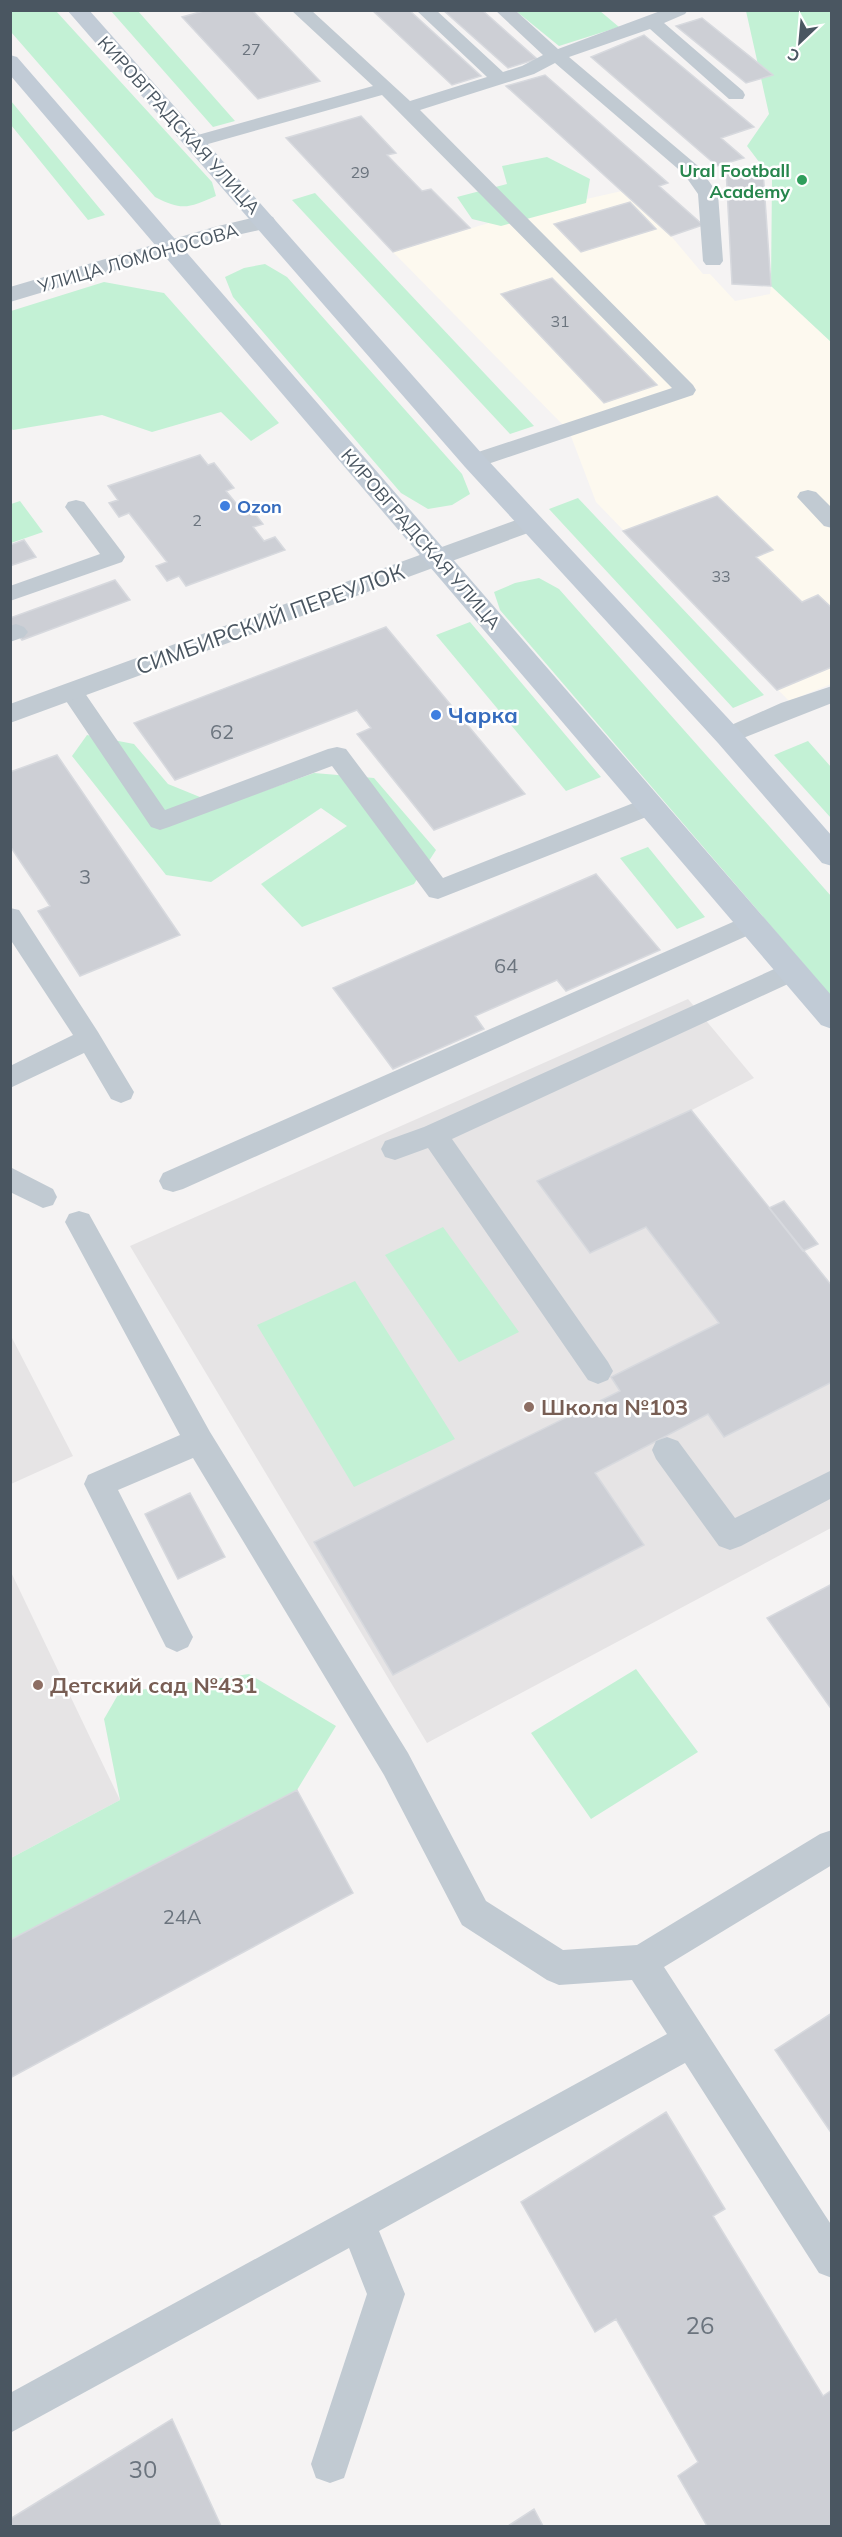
<svg xmlns="http://www.w3.org/2000/svg" width="842" height="2537" font-family="Mulish,sans-serif">
	<style>
		.commercial { fill: #fdf9ef }
		.education { fill: #e6e4e5 }
		.green { fill: #c3f1d5 }
		.building { fill: #cdcfd5; stroke: #d7d9de; stroke-width: 1.5 }
		.lines { fill: none; stroke-linecap: round; stroke-linejoin: round }
		.service { fill: #c1cad2; fill-rule: evenodd }
		.minor { fill: #c1cad2; fill-rule: evenodd }
		.secondary { fill: #c1cbd6; fill-rule: evenodd }
		.leisure-dot { fill: #2e9e5b; stroke: #fff; stroke-width: 2 }
		.shop-dot { fill: #3f7fe0; stroke: #fff; stroke-width: 2 }
		.education-dot { fill: #8d6e63; stroke: #fff; stroke-width: 2 }
		.labels { text-anchor: middle; dominant-baseline: central; stroke-width: 5; stroke-linejoin: round; paint-order: stroke }
		.far-number-label { font-size: 16px; fill: #6b747e }
		.far-street-label { font-size: 18px; fill: #4a5661; stroke: #fff }
		.far-leisure-label { font-size: 18px; font-weight: bold; fill: #27864d; stroke: #fff; text-anchor: end }
		.far-shop-label { font-size: 18px; font-weight: bold; fill: #366cbe; stroke: #fff; text-anchor: start }
		.number-label { font-size: 20px; fill: #6b747e }
		.street-label { font-size: 22px; fill: #4a5661; stroke: #fff }
		.shop-label { font-size: 22px; font-weight: bold; fill: #366cbe; stroke: #fff; text-anchor: start }
		.education-label { font-size: 22px; font-weight: bold; fill: #785e54; stroke: #fff; text-anchor: start }
		.near-number-label { font-size: 24px; fill: #6b747e }
	</style>
	<rect width="100%" height="100%" fill="#f5f3f3"/>
	<path class="commercial" d="M622 191 671 236 703 274H710L735 301 770 294 771 286 831 342V684L789 701 596 502 569 431 393 252 515 215Z"/>
	<path class="education" d="M688 999 754 1078 692 1110 831 1286V1528L427 1743 130 1246Z
		M11 1336 73 1456 11 1484H10Z
		M10 1570 120 1800 11 1858H10Z"/>
	<path class="green" d="M10 11H56L212 182 216 196C189 208 182 211 155 197L11 32Z
		M111 11H138L235 121 213 127Z
		M516 11H600L619 27 559 46Z
		M746 11H831V342L771 286 772 179 747 146 769 114Z
		M10 101H11L105 215 88 220 11 125Z
		M547 157 590 179 586 203 501 226 472 219 457 197 507 184 502 166Z
		M315 193 534 426 510 434 292 200Z
		M265 264 287 277 462 474 470 494 452 505 428 509 401 493 233 297 225 277 244 268Z
		M104 282 164 293 279 423 251 441 221 412 152 432 102 415 13 430 10 428 11 311Z
		M578 498 764 695 733 708 549 509Z
		M20 501 43 532 11 543V504Z
		M539 578 559 589 831 896V996L500 610 494 592 515 583Z
		M470 622 601 777 566 791 436 635Z
		M87 735 134 744 168 784 222 806 314 773 374 778 436 850 414 884 302 927 261 884 347 826 321 808 211 882 166 875 72 756Z
		M808 741 831 767V818L774 755Z
		M648 847 705 917 677 929 620 858Z
		M443 1227 519 1332 459 1362 385 1255Z
		M355 1281 455 1439 354 1487 257 1325Z
		M636 1669 698 1752 591 1819 531 1733Z
		M249 1674 336 1726 297 1790 11 1940V1858L120 1800 104 1719 119 1693Z"/>
	<path class="building" d="M207 10H252L320 81 258 99 182 17Z
		M372 10H409L481 76 452 85Z
		M443 10H482L537 59 508 68Z
		M702 18 773 75 746 83 676 26Z
		M644 35 754 127 721 138 744 158 717 166 591 57Z
		M545 75 668 183 659 186 703 225 671 236 506 86Z
		M361 116 396 153 387 155 422 191 431 189 470 228 393 252 286 138Z
		M726 169 763 170 771 286 732 284Z
		M630 202 656 229 581 252 554 224Z
		M552 278 657 385 604 403 501 294Z
		M200 455 208 465 214 463 234 488 226 491 244 513 252 510 263 524 253 527 264 541 275 537 285 550 186 586 179 576 167 581 156 566 167 562 129 513 119 517 109 503 118 500 108 486Z
		M717 496 773 550 756 557 802 602 818 595 832 608V667L777 690 623 531Z
		M24 540 36 557 10 566V545Z
		M115 580 130 600 22 640 10 624V618Z
		M386 627 525 794 434 830 357 734 371 728 357 710 175 780 134 723Z
		M57 755 180 935 80 976 38 911 50 906 10 846V772Z
		M596 874 660 950 566 991 557 980 475 1016 484 1029 393 1069 333 988Z
		M691 1110 832 1286V1382L724 1437 708 1414 595 1473 644 1545 393 1675 314 1542 620 1391 611 1377 719 1323 646 1227 590 1253 537 1181Z
		M784 1201 803 1225 818 1244 803 1251 769 1208Z
		M190 1493 225 1557 178 1579 145 1514Z
		M832 1584V1710L767 1618Z
		M297 1790 353 1893 10 2078V1940Z
		M832 2013V2134L775 2050Z
		M666 2112 725 2209 713 2216 823 2396 832 2390V2526H707L678 2476 698 2462 616 2319 595 2332 521 2202Z
		M172 2419 221 2526H10V2519Z
		M534 2509 543 2526H508Z"/>
	<g class="lines">
		<path class="service" d="M291 10H311L410 101 487 77 416 10H436L503 72 522 66 543 55 495 10H515L558 49 663 10H688L685 14 664 23 743 91 745 95 743 99H729L650 29 569 57 698 166 718 194 723 261 720 265H706L703 261 698 194 684 174 555 63 534 74 420 110 693 385 696 390 693 395 482 466 474 468 466 466 463 461 466 456 672 388 382 95 201 146H187L185 142 187 138 373 86Z
			M808 490 816 492 832 508V528L824 526 797 497 800 492Z
			M76 500 84 502 122 552 125 557 122 562 10 601V586L100 554 65 507 68 502Z
			M16 624 24 627 28 632 24 637 10 642V626Z
			M72 684 80 686 165 810 328 749 337 747 346 749 443 878 641 800 650 797 659 800 662 806 659 812 438 899 429 897 332 766 169 827 160 830 151 827 60 692 64 686Z
			M832 686V703L728 744 720 742 716 736 720 730 781 703Z
			M10 908 19 910 98 1032 134 1092 131 1099 121 1103 111 1099 84 1053 10 1088V1066L73 1035 10 939Z
			M751 914 760 916 764 923 760 930 183 1189 173 1192 163 1189 159 1181 163 1173Z
			M792 961 801 964 805 971 801 978 452 1139 608 1362 613 1371 608 1380 598 1384 588 1380 428 1148 395 1160 385 1157 381 1149 385 1141 424 1127Z
			M10 1167 53 1189 57 1197 53 1205 43 1208 10 1192Z
			M79 1211 89 1214 210 1432 408 1753 486 1901 563 1950 637 1945 820 1834 832 1830V1865L664 1967 832 2226V2278L819 2273 685 2063 379 2231 405 2294 344 2478 330 2483 316 2478 311 2464 367 2294 349 2248 10 2433V2393L667 2034 632 1980 559 1985 547 1980 462 1925 384 1775 193 1458 118 1490 193 1637 188 1647 177 1652 166 1647 84 1484 88 1475 180 1435 65 1222 69 1214Z
			M667 1437 678 1441 735 1518 832 1470V1498L741 1546 730 1550 719 1546 656 1459 652 1450 656 1441Z"/>
		<path class="minor" d="M265 215 273 217 276 222 273 227 228 237 10 302V287L214 227Z
			M530 515 539 517 543 523 539 529 10 723V704Z"/>
		<path class="secondary" d="M67 10H89L483 455 738 729 832 836V866L822 863 718 743 465 467Z
			M10 55 17 57 832 996V1029L821 1025 10 75Z"/>
	</g>
	<circle class="leisure-dot" cx="802" cy="180" r="6"/>
	<g class="shop-dot">
		<circle cx="225" cy="506" r="6"/>
		<circle cx="436" cy="715" r="6"/>
	</g>
	<g class="education-dot">
		<circle cx="529" cy="1407" r="6"/>
		<circle cx="38" cy="1685" r="6"/>
	</g>
	<g class="labels">
		<g class="far-number-label">
			<text x="251" y="49">27</text>
			<text x="360" y="172">29</text>
			<text x="560" y="321">31</text>
			<text x="197" y="520">2</text>
			<text x="721" y="576">33</text>
		</g>
		<g class="far-street-label">
			<text transform="translate(179 125) rotate(48)">КИРОВГРАДСКАЯ УЛИЦА</text>
			<text transform="translate(138 258) rotate(-16)">УЛИЦА ЛОМОНОСОВА</text>
			<text transform="translate(421 539) rotate(49)">КИРОВГРАДСКАЯ УЛИЦА</text>
		</g>
		<g class="far-leisure-label">
			<text x="790" y="170">Ural Football<tspan x="790" dy="21">Academy</tspan></text>
		</g>
		<g class="far-shop-label">
			<text x="237" y="506">Ozon</text>
		</g>
		<g class="number-label">
			<text x="222" y="731">62</text>
			<text x="85" y="876">3</text>
			<text x="506" y="965">64</text>
			<text x="182" y="1916">24А</text>
		</g>
		<g class="street-label">
			<text transform="translate(270 619) rotate(-20)">СИМБИРСКИЙ ПЕРЕУЛОК</text>
		</g>
		<g class="shop-label">
			<text x="448" y="715">Чарка</text>
		</g>
		<g class="education-label">
			<text x="541" y="1407">Школа №103</text>
			<text x="50" y="1685">Детский сад №431</text>
		</g>
		<g class="near-number-label">
			<text x="700" y="2325">26</text>
			<text x="143" y="2469">30</text>
		</g>
	</g>
	<rect width="842" height="2537" fill="none" stroke="#4a5661" stroke-width="24"/>
	<g transform="translate(800 42) rotate(206)" stroke="#ffffff" stroke-width="4.5" paint-order="stroke">
	<path d="M0-4.5L10 22L0 15L-10 22Z" fill="#4a5661"/>
	<text y="-9" font-size="16" font-weight="bold" text-anchor="middle" fill="#4a5661">С</text>
	</g>
</svg>
